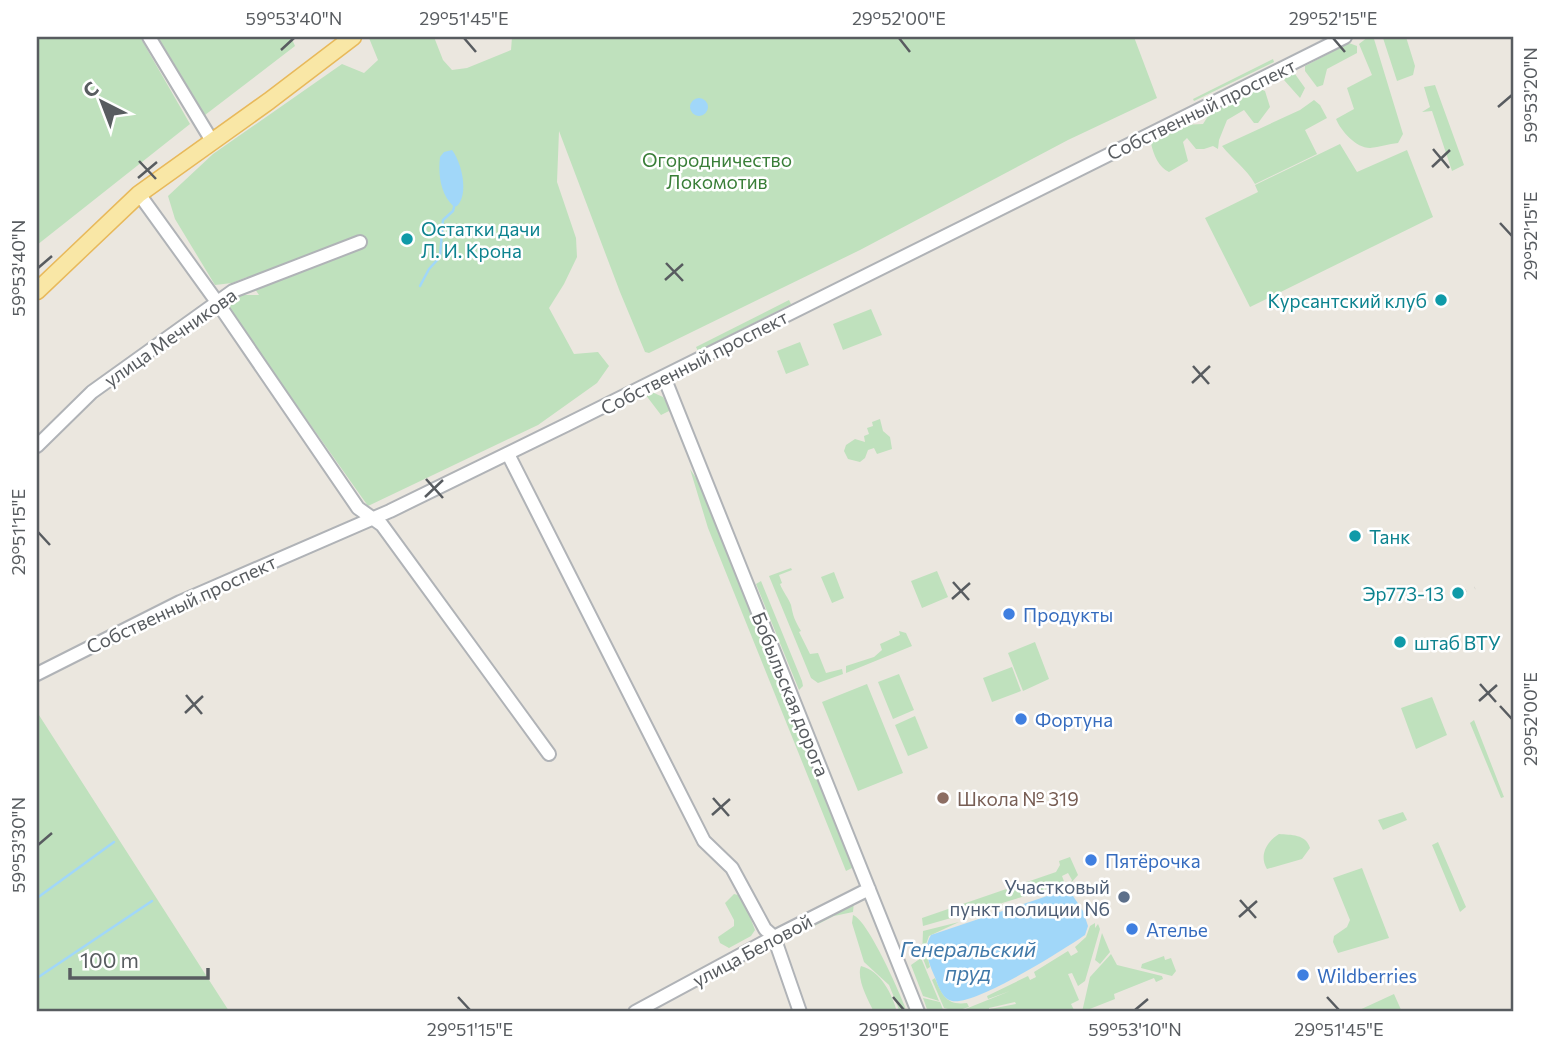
<svg xmlns="http://www.w3.org/2000/svg" width="1550" height="1049" font-family="Commissioner,sans-serif">
<style>
.green{fill:#bfe1bd}
.water{fill:#a1d7f9}
.lines{fill:none;stroke-linecap:round;stroke-linejoin:round}
.stream{stroke:#a1d7f9;stroke-width:2.5}
.minor-casing{stroke:#b0b3b7;stroke-width:16}
.major-casing{stroke:#e8b95b;stroke-width:19}
.minor{stroke:#fff;stroke-width:12}
.major{stroke:#f9e7a6;stroke-width:16}
.rail{stroke:#b0b1b1;stroke-width:2.5;stroke-dasharray:2 9;stroke-linecap:butt}
.ticks{fill:none;stroke:#585c60;stroke-width:2.5}
.culture-dot{fill:#0f9aa8;stroke:#fff;stroke-width:2.5}
.shop-dot{fill:#3f7fe0;stroke:#fff;stroke-width:2.5}
.education-dot{fill:#8d6e63;stroke:#fff;stroke-width:2.5}
.service-dot{fill:#5c6f8a;stroke:#fff;stroke-width:2.5}
.labels{text-anchor:middle;dominant-baseline:central;stroke-width:5;stroke-linejoin:round;paint-order:stroke}
.street-label{font-size:19px;fill:#585c60;stroke:#fff}
.park-label{font-size:19px;fill:#397e38;stroke:#fff}
.culture-label{font-size:19px;fill:#0d838f;stroke:#fff;text-anchor:start}
.shop-label{font-size:19px;fill:#366cbe;stroke:#fff;text-anchor:start}
.education-label{font-size:19px;fill:#785e54;stroke:#fff;text-anchor:start}
.service-label{font-size:19px;fill:#4e5e75;stroke:#fff;text-anchor:end}
.water-label{font-size:21px;font-style:italic;fill:#4179a9;stroke:#fff}
.neatline{fill:none;stroke:#585c60;stroke-width:2.5}
.ticks-label{font-size:18px;text-anchor:middle;fill:#585c60}
</style>
<rect width="100%" height="100%" fill="#ebe7df"/>
<path class="green" d="M37,37H140L190,124L37,245Z
M158,37H291L295,46L205,115Z
M371,37H434L443,60L452,70L467,68L511,50L512,37H1134L1157,98L1068,140L860,250L649,353L645,352L620,292L559,131L557,182L576,238L577,257L564,284L549,308L574,354L598,352L609,366L597,383L538,425L368,506L227,307L239,295H259L247,277L232,283L215,285L175,219L168,196L213,154L342,64L364,73L378,60L369,38Z
M1368,37L1374,39L1403,134L1398,143C1389,144 1379,147 1370,148C1356,148 1341,131 1336,119L1354,109L1347,88L1372,75L1359,44Z
M1386,37H1406L1415,66L1413,75L1397,81L1383,38Z
M1349,43L1357,46V53L1327,69L1323,85L1317,87L1305,71V66Z
M1273,59L1274,62L1194,101L1193,99Z
M1295,74L1305,88L1300,98L1284,80L1287,76Z
M1435,85L1464,165L1452,171L1432,111L1422,112L1430,107L1424,87Z
M1257,88L1265,91L1270,107L1258,123H1254L1244,110L1227,120L1219,140L1218,149L1213,146L1204,149H1196L1187,138L1183,142L1188,161L1169,172C1159,168 1153,154 1151,143L1154,139L1182,125L1203,124L1212,110Z
M1314,100L1320,105L1327,118L1305,130L1317,154L1255,184C1246,168 1233,160 1222,146L1300,110Z
M1340,144L1357,172L1407,150L1433,217L1250,307L1205,218L1258,192L1255,185Z
M789,300L791,304L698,351L696,347Z
M871,309L882,335L843,350L833,324Z
M800,342L809,365L786,374L777,351Z
M654,393L663,397L671,410L661,415L645,394Z
M880,419L883,431L890,437L892,449L877,454L874,448L868,450L865,458L860,462L848,459L844,451L846,445L855,439L865,442L864,436L869,434L867,428L873,426L872,422Z
M690,469L702,487L854,867L846,871L708,528Z
M791,568L792,570L779,575L782,583L780,584C783,592 789,599 791,605C793,616 795,621 801,631L799,632L810,654L818,653L826,673L842,669L843,674L818,683L811,678L769,576Z
M937,571L948,597L922,608L911,581Z
M834,572L844,598L832,603L821,577Z
M761,581L802,681L803,686L799,690L756,584Z
M899,631L906,633L912,646L846,673V666L874,657L882,650L880,644L900,635Z
M1035,642L1049,679L1023,691L1008,653Z
M1012,667L1021,691L992,702L983,678Z
M899,674L914,710L893,719L878,682Z
M867,684L903,773L858,791L822,702Z
M1432,697L1447,735L1416,749L1401,708Z
M37,712L227,1008L230,1012H37Z
M915,716L928,748L908,756L895,725Z
M1474,720L1504,797L1501,798L1470,723Z
M1403,812L1407,820L1383,830L1378,820Z
M1279,834C1291,835 1306,834 1310,848L1302,859L1267,869C1259,856 1266,842 1279,834Z
M1438,842L1466,907L1460,912L1432,845Z
M1070,857L1078,875L1070,884L1072,880L1068,873L1062,876L1065,884L959,916L957,911L950,913L951,918L923,926L922,918L1056,872L1060,865L1059,861Z
M1362,868L1389,938L1338,953L1333,942L1334,936L1347,927L1350,920L1333,878Z
M734,894L742,896L755,930L751,936L729,948L720,943L718,937L734,926V920L725,903Z
M854,902L853,912L834,916L781,943V939Z
M853,915C868,920 901,995 907,1012H900L889,985L864,962L852,923Z
M959,922L929,936L925,947L930,967L927,969L922,956L923,931Z
M1095,923V928L1098,924L1100,929L1085,981L1078,986L1072,973L1068,974L1079,1000L1071,1004L1075,1012H990V1009L1016,1004L1015,1002L989,1008V1012H958L1010,991L988,999L987,996L1028,976L1030,980L1036,977L1034,972L1068,951L1071,956L1078,952L1075,947L1086,937L1090,926Z
M1102,933L1110,952L1100,964L1095,960Z
M1111,954L1117,965L1162,976L1163,979L1156,982L1154,978L1114,994L1115,999L1082,1012L1090,977Z
M1164,956L1165,960L1171,958L1176,971L1172,976L1141,968L1142,964Z
M921,958L939,1001L923,996L911,965Z
M861,966C881,971 892,994 897,1012H874C868,1000 856,978 861,966Z
M935,978C942,995 947,1006 967,1003L969,1007L956,1011L944,1008L932,980Z
M1394,994L1402,1012H1355Z
M923,998L940,1002L944,1012H928Z"/>
<path class="water" d="M690 107a9 9 0 1 1 18 0a9 9 0 1 1-18 0Z
M452,150C462,163 469,194 457,206L454,207C440,194 438,174 440,157L444,152Z
M1062,891L1071,893L1083,911L1088,926L1085,935C1063,950 975,1006 952,1001C941,998 938,984 934,975C928,961 923,948 931,935Z"/>
<g class="lines">
<path class="stream" d="M420,286L429,269L440,257L443,220L453,211L454,207
M37,898L114,842
M37,978L152,901"/>
<defs>
<path id="minor" d="M149,37L212,141
M139,194L217,302L358,508L382,525L549,754
M664,377L918,1012
M37,446L92,392L233,291L360,242
M508,454L704,841L732,868L765,929L774,937L800,1012
M37,674L180,602L390,511L566,425L1345,37
M635,1012L774,937L869,889"/>
<path id="major" d="M37,291L139,194L269,101L353,37"/>
</defs>
<use href="#minor" class="minor-casing"/>
<use href="#major" class="major-casing"/>
<use href="#minor" class="minor"/>
<use href="#major" class="major"/>
<path class="rail" d="M1443,597L1475,588"/>
</g>
<path class="ticks" d="M464,38L476,52M899,38L910,52M1333,38L1345,52M281,50L294,38M1498,107L1512,95M1433,149L1449,168M139,161L156,179M1432,167L1450,150M138,178L157,162M1500,223L1512,236M666,263L683,281M38,268L52,256M665,280L683,264M1193,366L1209,384M1192,383L1210,366M426,479L443,498M425,497L443,480M38,532L50,545M953,582L969,600M952,599L970,583M1480,684L1496,702M186,695L202,714M1479,701L1497,685M1500,706L1512,719M185,713L203,696M713,798L729,816M712,815L730,799M38,845L52,833M1240,900L1256,918M1239,917L1257,901M458,997L470,1010M893,997L904,1010M1327,997L1339,1010M1135,1010L1148,999"/>
<g class="culture-dot">
<circle cx="407" cy="239" r="7"/>
<circle cx="1441" cy="300" r="7"/>
<circle cx="1355" cy="536" r="7"/>
<circle cx="1458" cy="593" r="7"/>
<circle cx="1400" cy="642" r="7"/>
</g>
<g class="shop-dot">
<circle cx="1009" cy="614" r="7"/>
<circle cx="1021" cy="719" r="7"/>
<circle cx="1091" cy="860" r="7"/>
<circle cx="1132" cy="929" r="7"/>
<circle cx="1303" cy="975" r="7"/>
</g>
<circle class="education-dot" cx="943" cy="798" r="7"/>
<circle class="service-dot" cx="1124" cy="897" r="7"/>
<g class="labels">
<g class="street-label">
<text transform="translate(1201 109) rotate(-26)">Собственный проспект</text>
<text transform="translate(170 337) rotate(-35)">улица Мечникова</text>
<text transform="translate(694 362) rotate(-27)">Собственный проспект</text>
<text transform="translate(181 604) rotate(-25)">Собственный проспект</text>
<text transform="translate(791 694) rotate(68)">Бобыльская дорога</text>
<text transform="translate(752 950) rotate(-28)">улица Беловой</text>
</g>
<g class="park-label">
<text x="717" y="159">Огородничество<tspan x="717" dy="22">Локомотив</tspan></text>
</g>
<g class="culture-label">
<text x="421" y="228">Остатки дачи<tspan x="421" dy="22">Л. И. Крона</tspan></text>
<text x="1427" y="300" text-anchor="end">Курсантский клуб</text>
<text x="1369" y="536">Танк</text>
<text x="1444" y="593" text-anchor="end">Эр773-13</text>
<text x="1414" y="642">штаб ВТУ</text>
</g>
<g class="shop-label">
<text x="1023" y="614">Продукты</text>
<text x="1035" y="719">Фортуна</text>
<text x="1105" y="860">Пятёрочка</text>
<text x="1146" y="929">Ателье</text>
<text x="1317" y="975">Wildberries</text>
</g>
<g class="education-label">
<text x="957" y="798">Школа № 319</text>
</g>
<g class="service-label">
<text x="1110" y="886">Участковый<tspan x="1110" dy="22">пункт полиции N6</tspan></text>
</g>
<g class="water-label">
<text x="968" y="948">Генеральский<tspan x="968" dy="24">пруд</tspan></text>
</g>
</g>
<rect width="1550" height="1049" fill="none" stroke="#ffffff" stroke-width="77"/>
<g transform="translate(102 102) rotate(318)" stroke="#ffffff" stroke-width="5" paint-order="stroke">
<path d="M0-5L12 26L0 18L-12 26Z" fill="#585c60"/>
<text y="-10" font-size="19" font-weight="bold" text-anchor="middle" fill="#585c60">С</text>
</g>
<path d="M70 968v10h138v-10" fill="none" stroke="#585c60" stroke-width="3.5"/>
<text x="80" y="968" font-size="21" fill="#585c60" stroke="#ffffff" stroke-width="5" paint-order="stroke">100 m</text>
<rect x="38" y="38" width="1474" height="972" class="neatline"/>
<g class="ticks-label">
<text x="294" y="25">59°53'40"N</text>
<text x="464" y="25">29°51'45"E</text>
<text x="899" y="25">29°52'00"E</text>
<text x="1333" y="25">29°52'15"E</text>
<text transform="translate(1531 95) rotate(-90)" y="6">59°53'20"N</text>
<text transform="translate(1531 236) rotate(-90)" y="6">29°52'15"E</text>
<text transform="translate(19 268) rotate(-90)" y="6">59°53'40"N</text>
<text transform="translate(19 532) rotate(-90)" y="6">29°51'15"E</text>
<text transform="translate(1531 719) rotate(-90)" y="6">29°52'00"E</text>
<text transform="translate(19 845) rotate(-90)" y="6">59°53'30"N</text>
<text x="470" y="1036">29°51'15"E</text>
<text x="904" y="1036">29°51'30"E</text>
<text x="1135" y="1036">59°53'10"N</text>
<text x="1339" y="1036">29°51'45"E</text>
</g>
</svg>
